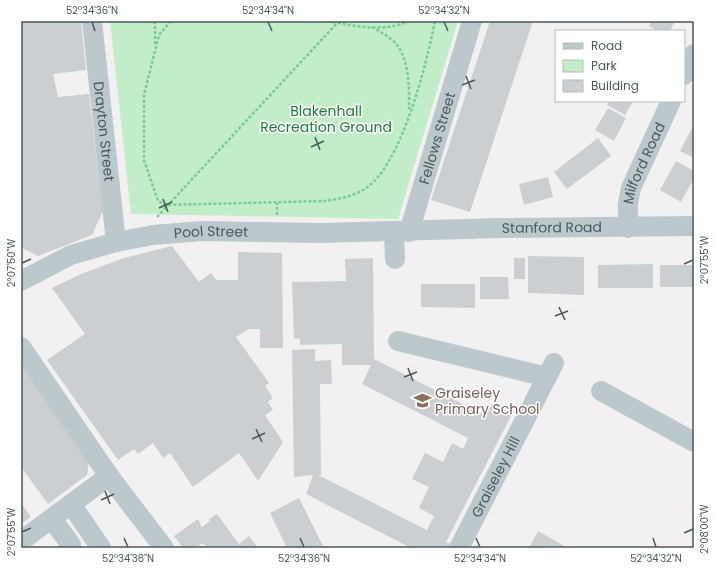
<svg xmlns="http://www.w3.org/2000/svg" width="715" height="569" font-family="Poppins,sans-serif">
<style>
.green{fill:#c1eec8}
.building{fill:#cbcfd2}
.lines{fill:none;stroke-linecap:round;stroke-linejoin:round}
.path{stroke:#7acb91;stroke-width:2.5;stroke-dasharray:3 2;stroke-linecap:butt}
.minor{stroke:#bdc8cc;stroke-width:20}
.ticks{fill:none;stroke:#49585d;stroke-width:1.5}
.labels{text-anchor:middle;dominant-baseline:central;stroke-width:3;stroke-linejoin:round;paint-order:stroke}
.park-label{font-size:14px;fill:#1b7d35;stroke:#fff}
.street-label{font-size:14px;fill:#49585d;stroke:#fff}
.education-label{font-size:14px;fill:#785e54;stroke:#fff;text-anchor:start}
.neatline{fill:none;stroke:#49585d;stroke-width:1.5}
.ticks-label{font-size:10px;text-anchor:middle;fill:#49585d}
</style>
<rect width="100%" height="100%" fill="#f3f0f1"/>
<path class="green" d="M110,21H458L398,219L131,214Z"/>
<path class="building" d="M21,21H81L86,70L53,74L58,97L89,94L103,211L92,235L38,256L22,248L21,241Z
M490,21H533L470,212L431,200Z
M652,21H675L670,31H658L649,26Z
M609,101H633L625,115L607,105Z
M608,108L626,118L614,141L595,130Z
M693,126H694V158L680,151Z
M598,138L611,156L567,189L554,172Z
M676,161L694,171V178L681,202L660,190Z
M548,177L553,197L524,205L519,184Z
M172,246L199,282L211,273L216,280H238V252L282,253L283,348H260V329H249L236,337L269,383L265,386L273,398L268,402L273,410L265,415L283,442L258,481L239,453L193,487L170,453L163,458L153,443L138,454L134,449L118,460L47,360L85,334L52,288L81,274L124,258Z
M528,256L584,257V295L528,293Z
M373,258L374,359L486,416L492,404L512,414L446,542L451,544L449,548H411L306,494L313,475L294,477L292,350L315,349V361L331,360L332,384H320L321,475H318L427,530L434,516L419,508L429,487L412,479L425,453L443,462L452,443L463,449L468,438L362,384L371,365H342V344L300,345V338L294,339L292,282L346,281L345,259Z
M514,258H525V279H514Z
M653,264V288H598V265Z
M660,265H694V287H660Z
M480,277H508L509,299H480Z
M421,284H475V308L421,307Z
M21,365L89,461L87,475L48,504L21,467Z
M299,498L324,548H287L270,513Z
M21,503L31,517L21,524Z
M217,514L239,544L249,536L258,548H207L203,543L195,548H183L174,536L198,519L202,527L210,521L209,519Z
M538,531L568,548H529Z"/>
<g class="lines">
<path class="path" d="M171,21L159,35L144,95V160L158,201L166,205L325,201C338,199 351,197 363,190C401,169 427,62 435,21
M328,21C355,26 383,33 409,21
M372,27C380,32 392,38 397,45C410,63 409,88 409,109
M155,44V21
M277,215V203
M157,217L339,21"/>
<g class="minor">
<path id="s1" d="M92,21L116,242"/>
<path d="M684,75L694,54"/>
<path id="s2" d="M628,228V203L631,188L671,101"/>
<path d="M394,232L395,259"/>
<path id="s3" d="M409,232L472,21"/>
<path id="s4" d="M21,281L71,255L116,242L153,235L202,231L321,233L501,228L694,226"/>
<path d="M398,341L547,377"/>
<path d="M21,347L109,476L164,548"/>
<path d="M601,391L694,442"/>
<path d="M71,504L101,548"/>
<path d="M52,519L71,545"/>
<path d="M21,541L109,476"/>
<path id="s5" d="M459,548L554,363"/>
</g>
</g>
<path class="ticks" d="M92,22L95,31M268,22L272,31M444,22L448,31M466,76L471,89M462,85L475,80M315,137L320,150M311,147L324,141M163,199L168,212M159,208L172,202M22,263L31,259M684,264L693,260M559,307L565,320M555,316L568,311M408,368L413,381M404,377L417,372M256,429L262,442M252,439L265,433M105,491L110,504M101,500L114,494M22,532L31,528M684,533L693,529M124,538L128,547M300,538L304,547M476,538L480,547M653,538L656,547"/>
<defs>
<symbol id="school-bare" viewBox="-9 -9 18 18"><path d="M0-5L7-2L0 1L-7-2ZM-4 1L0 2.5L4 1V4Q0 6-4 4Z" fill="#8d6e63" stroke="#fff" stroke-width="2.5" paint-order="stroke"/></symbol>
</defs>
<g fill-rule="evenodd">
<use href="#school-bare" x="410" y="388" width="25" height="25"/>
</g>
<g class="labels">
<g class="park-label">
<text x="326" y="111">Blakenhall<tspan x="326" dy="16">Recreation Ground</tspan></text>
</g>
<g class="street-label">
<text stroke="none"><textPath href="#s1" startOffset="111">Drayton Street</textPath></text>
<text stroke="none"><textPath href="#s3" startOffset="98">Fellows Street</textPath></text>
<text stroke="none"><textPath href="#s2" startOffset="68">Milford Road</textPath></text>
<text stroke="none"><textPath href="#s4" startOffset="540">Stanford Road</textPath></text>
<text stroke="none"><textPath href="#s4" startOffset="199">Pool Street</textPath></text>
<text stroke="none"><textPath href="#s5" startOffset="80">Graiseley Hill</textPath></text>
</g>
<g class="education-label">
<text x="435" y="393">Graiseley<tspan x="435" dy="16">Primary School</tspan></text>
</g>
</g>
<rect width="715" height="569" fill="none" stroke="#ffffff" stroke-width="44"/>
<rect x="555" y="30" width="130" height="72" fill="#ffffff" stroke="#b6bcbe"/>
<rect x="563" y="43" width="20" height="6" fill="#bdc8cc" stroke="#b6bcbe"/>
<text x="591" y="50" font-size="12" fill="#49585d">Road</text>
<rect x="563" y="60" width="20" height="12" fill="#c1eec8" stroke="#b6bcbe"/>
<text x="591" y="70" font-size="12" fill="#49585d">Park</text>
<rect x="563" y="80" width="20" height="12" fill="#cbcfd2" stroke="#b6bcbe"/>
<text x="591" y="90" font-size="12" fill="#49585d">Building</text>
<rect x="22" y="22" width="671" height="525" class="neatline"/>
<g class="ticks-label">
<text x="92" y="14">52°34'36"N</text>
<text x="268" y="14">52°34'34"N</text>
<text x="444" y="14">52°34'32"N</text>
<text transform="translate(704 260) rotate(-90)" y="4">2°07'55"W</text>
<text transform="translate(11 263) rotate(-90)" y="4">2°07'50"W</text>
<text transform="translate(704 529) rotate(-90)" y="4">2°08'00"W</text>
<text transform="translate(11 532) rotate(-90)" y="4">2°07'55"W</text>
<text x="128" y="562">52°34'38"N</text>
<text x="304" y="562">52°34'36"N</text>
<text x="480" y="562">52°34'34"N</text>
<text x="656" y="562">52°34'32"N</text>
</g>
</svg>
